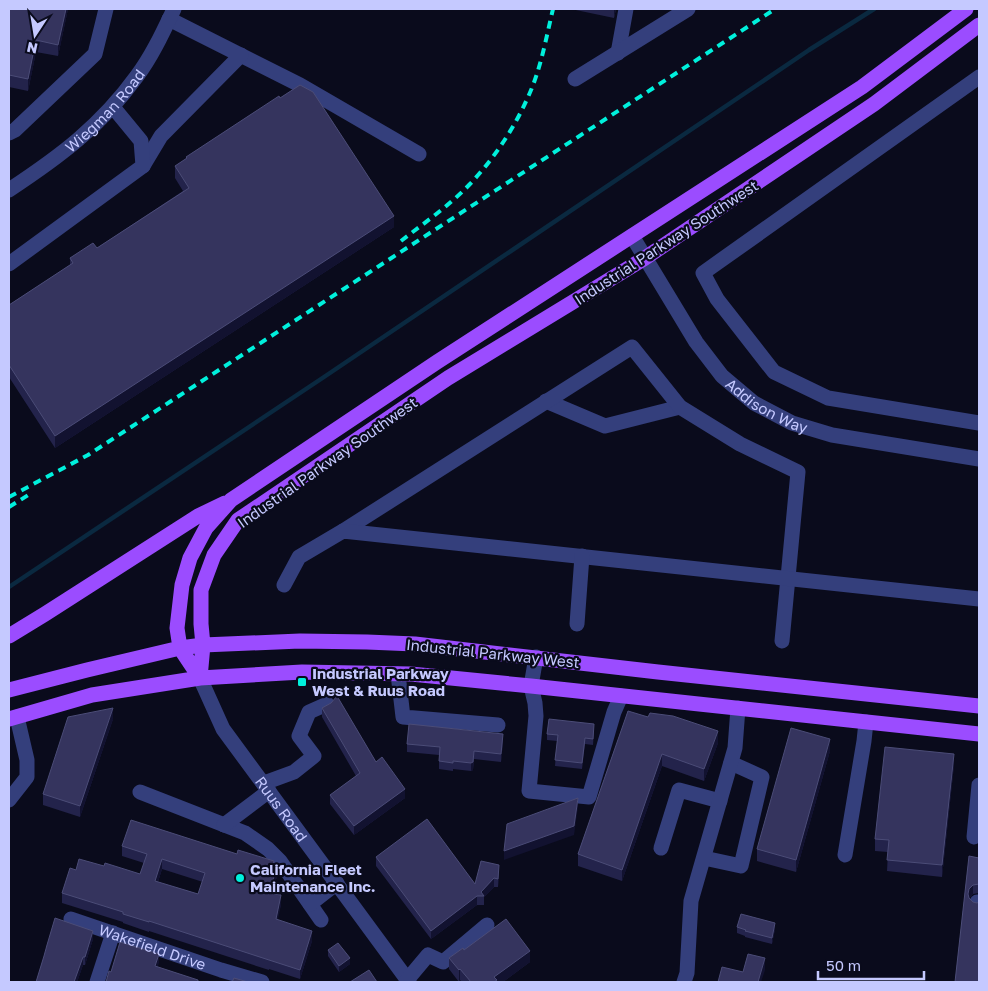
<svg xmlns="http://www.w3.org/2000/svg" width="988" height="991" font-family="'Golos Text',sans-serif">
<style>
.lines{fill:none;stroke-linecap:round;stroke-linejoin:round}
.stream{stroke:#0a2940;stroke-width:4.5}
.minor{stroke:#343f7c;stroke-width:15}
.major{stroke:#9b4cff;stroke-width:15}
.rail{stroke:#00f0dc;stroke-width:4;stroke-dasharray:8 6;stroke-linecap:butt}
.wall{fill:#23234b;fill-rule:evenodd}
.shaded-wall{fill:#121230}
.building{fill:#35345e;stroke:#4b4c77;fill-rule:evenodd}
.poi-dot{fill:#00f0dc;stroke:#0a0b1c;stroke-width:2}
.labels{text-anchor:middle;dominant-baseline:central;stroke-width:4.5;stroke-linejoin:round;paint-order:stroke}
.street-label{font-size:15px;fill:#c5c9ff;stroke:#0a0b1c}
.poi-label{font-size:15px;font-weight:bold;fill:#c5c9ff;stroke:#0a0b1c;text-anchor:start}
</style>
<rect width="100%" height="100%" fill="#0a0b1c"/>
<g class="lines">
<path class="stream" d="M9,587L324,377L809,50L874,9"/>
<g class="minor">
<path d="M169,19L300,85L419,154"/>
<path d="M618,53L626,9"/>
<path d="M979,77L703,273L717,299L774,372L828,398L979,423"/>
<path d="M575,79L688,9"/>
<path d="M9,133L15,130L95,54L106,9"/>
<path d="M143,166L161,136L241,55"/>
<path id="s1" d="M9,190C59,157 101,126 137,76C152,56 163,32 174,9"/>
<path id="s2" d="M632,236L696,342L722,376L754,403L792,423L832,435L979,459"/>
<path d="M9,264L143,166L141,141L113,107"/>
<path d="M546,401L605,426L680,407"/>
<path d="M343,531L632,347L680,407L740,444L798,472L782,641"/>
<path d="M284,585L299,557L343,531L979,599"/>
<path d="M577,624L582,556"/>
<path d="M536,657L531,686L535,703L536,716L529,791L589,797L614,712L621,696"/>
<path d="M398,674L403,717L498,725"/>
<path id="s3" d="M200,678L223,729L409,982"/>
<path d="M264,783L294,772L314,756L299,736L309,712L327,704"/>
<path d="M140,792L245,833L268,849L280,861L321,920"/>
<path d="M9,800L27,777V760L17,717"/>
<path d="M224,825L269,791"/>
<path d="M974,837L979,785"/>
<path d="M661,848L679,790L720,801"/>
<path d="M845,855L864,741L866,722"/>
<path d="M704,858L741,866L762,777L731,763"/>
<path d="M977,902H979"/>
<path d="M310,904L337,883"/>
<path id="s4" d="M71,919L221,970L262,982"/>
<path d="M407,980L428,955L443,962L487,925"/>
<path d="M97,982L113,933"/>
<path d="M684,982L687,973L691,901L735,748L738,708"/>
</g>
<path class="major" d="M9,636L45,614L198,516L225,503
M200,678L180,648L177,628L182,585L190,558L206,528L231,500L437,362L862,87L966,9
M200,678L203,645L201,624V590L214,555L238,520L448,378L645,258L874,104L979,25
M9,690L87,670L180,648L203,645L300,641L367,642L415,644L658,672L979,706
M9,719L92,695L200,678L302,672L411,674L531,686L979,734"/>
<path class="rail" d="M401,241C424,223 449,206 469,185C493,160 514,129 528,97C541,69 546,38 553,9
M9,497L88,455L775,9
M9,507L30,494"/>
</g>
<path class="wall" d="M9,9H68L58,56L36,52L28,91L9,87Z
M571,9H616L614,18Z
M186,157L394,227L55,448L9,377V305L70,265V258L97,248L183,191L175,178V166L186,159Z
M322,708L376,762L405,798L354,835L330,804V795L356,776L322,717Z
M628,711L718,743L704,781L662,766L622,881L578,866V854Z
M113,719L80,817L43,805V794Z
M594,730L593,745L585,744L582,769L555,766L557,741L547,740V734Z
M503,742L501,762L474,759L473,770L471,771L453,769V771L439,769V755L407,752V744Z
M830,751L796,872L757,861V849Z
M954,765L942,877L887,871L888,852L875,851V839Z
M122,846L237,854L274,866L277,876L274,887L281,905L277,919L312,941L300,979L269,969V970L149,931V932L123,923V922L62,903V893L76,870L104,866L140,874L144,863L122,856ZM162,869L203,882L198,894L158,882Z
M969,856L979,858V893L973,894L969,898L955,982Z
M376,857L475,884L499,874L498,887H494L484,897V905H477L431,939L376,866Z
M737,927L775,929L772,944L745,937V936L737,933Z
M93,939L85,965H83L77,982H36L47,948V945Z
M328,950L350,964L339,972L328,956Z
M464,950L530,962L503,982H462L460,980L459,982L449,969V958Z"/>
<path class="shaded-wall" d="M66,9H68L58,56V45Z
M614,9H616L614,18Z
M36,40V52L28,91V79Z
M394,216V227L55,448V436Z
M113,708V719L80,817V806Z
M718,731V743L704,781V769Z
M503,734V742L501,762V754Z
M830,739V751L796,872V860Z
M474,751L473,770L471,771V763Z
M662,754V766L622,881V870Z
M954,754V765L942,877V865Z
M405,789V798L354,835V826Z
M578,798V807L574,835L504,860V851Z
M162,859V869L155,891V881Z
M499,865V874L498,887V879Z
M277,867V876L271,896V886Z
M494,878V887L484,897L481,892Z
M973,885V894L969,898L968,894L969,889Z
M281,895V905L276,929V919Z
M477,896V905L431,939V931Z
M775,923V929L772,944V938Z
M93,931V939L85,965V957Z
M312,931V941L300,979V970Z
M530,951V962L503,982H494V977Z
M159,954V963L155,975V966Z
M83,957V965L77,982H74Z
M350,958V964L339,972V966Z
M765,958V970L761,982H758Z
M460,969V980L459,982V970Z"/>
<path class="building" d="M9,9H66L58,45L36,40L28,79L9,75Z
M300,85L313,92L394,216L55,436L9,365V305L73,263L70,258L93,243L97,248L189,188L175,166L187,158L186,157L279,96L280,98Z
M337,696L376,762L382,757L405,789L354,826L330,795L360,773L322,708L331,703Z
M113,708L80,806L43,794L68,717Z
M628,711L648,717L650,713L673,716L718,731L704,769L662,754L622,870L578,854Z
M549,719L594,724L593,739L585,738L582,763L555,760L558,735L547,734Z
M409,724L503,734L501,754L474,751L473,762L471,763L453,761V763L439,761L440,747L407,744Z
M791,728L830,739L796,860L757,849Z
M885,747L954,754L942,865L887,860L889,840L875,839Z
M578,798L574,826L504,851L507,824Z
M427,819L475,884L481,861L499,865L498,879L494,878L481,892L484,896H477L431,931L376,857Z
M131,820L237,854L238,850L274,861L273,866L277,867L271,886L276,887L274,894L281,895L276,919L312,931L300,970L269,960L149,921V922L123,914V912L62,893L70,868L76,870L79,859L104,866L105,863L140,874L147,854L122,846ZM162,859L205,873L198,894L155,881Z
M969,856L979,858V884L973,885L969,889L968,894L969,898L973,902L977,903L979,902V982H955Z
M741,914L775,923L772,938L745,931L746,930L737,927Z
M55,918L93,931L85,957H83L74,982H36L44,956L47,945Z
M506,919L530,951L494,977L497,980L494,982H471L460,969L459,970L449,958L463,948L464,950Z
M120,942L159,954L155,966L198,980V982H106L109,971L111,972Z
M338,943L350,958L339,966L328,950Z
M748,954L765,958L758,982H718L722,967L743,972Z
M369,970L377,982H350Z
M234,978L248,982H232Z"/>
<g class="poi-dot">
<rect x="297" y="677" width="10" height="10" rx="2.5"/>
<circle cx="240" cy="878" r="5"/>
</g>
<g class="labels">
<g class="street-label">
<text stroke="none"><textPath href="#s1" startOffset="125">Wiegman Road</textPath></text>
<text transform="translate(666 242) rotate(-33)">Industrial Parkway Southwest</text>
<text stroke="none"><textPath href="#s2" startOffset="221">Addison Way</textPath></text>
<text transform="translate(327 462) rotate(-35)">Industrial Parkway Southwest</text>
<text transform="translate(493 653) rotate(6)">Industrial Parkway West</text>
<text stroke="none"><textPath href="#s3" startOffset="155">Ruus Road</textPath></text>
<text stroke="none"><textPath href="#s4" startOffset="86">Wakefield Drive</textPath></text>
</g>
<g class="poi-label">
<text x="312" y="673">Industrial Parkway<tspan x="312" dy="17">West &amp; Ruus Road</tspan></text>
<text x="250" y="869">California Fleet<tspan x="250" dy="17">Maintenance Inc.</tspan></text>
</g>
</g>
<rect width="988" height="991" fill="none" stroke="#c5c9ff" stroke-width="20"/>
<g transform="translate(35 35) rotate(192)" stroke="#0a0b1c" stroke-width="4" paint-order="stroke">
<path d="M0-4L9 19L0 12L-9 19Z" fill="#c5c9ff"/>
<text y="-8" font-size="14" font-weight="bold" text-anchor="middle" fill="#c5c9ff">N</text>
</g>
<path d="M818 971v8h106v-8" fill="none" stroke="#c5c9ff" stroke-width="2.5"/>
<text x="826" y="971" font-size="15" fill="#c5c9ff" stroke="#0a0b1c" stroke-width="4" paint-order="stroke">50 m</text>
</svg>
